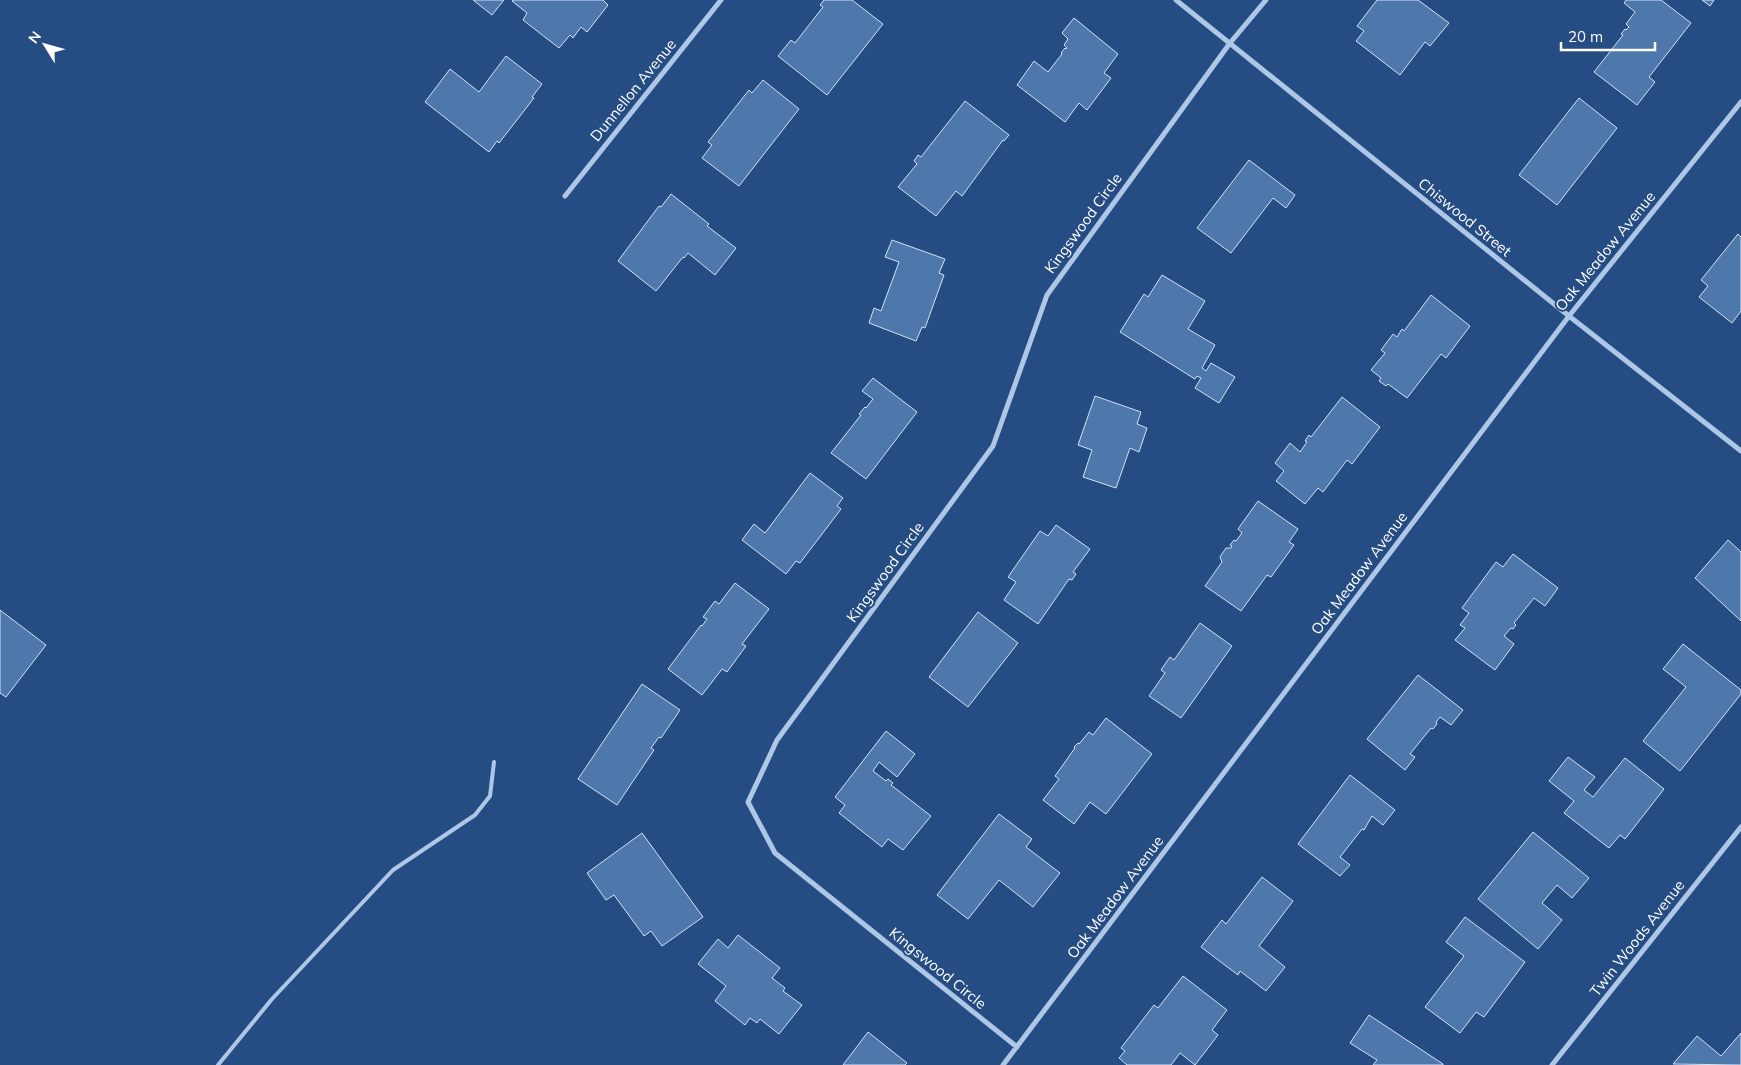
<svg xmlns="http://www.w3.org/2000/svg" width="1741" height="1065" font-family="Mulish,sans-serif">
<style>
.building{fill:#4e77ab;stroke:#d2e2f6}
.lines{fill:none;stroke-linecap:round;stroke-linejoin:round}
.lane{stroke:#aec7e7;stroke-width:4}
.street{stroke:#aec7e7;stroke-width:5}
.labels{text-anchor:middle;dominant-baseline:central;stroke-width:4;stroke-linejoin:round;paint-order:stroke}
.street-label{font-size:15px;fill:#fff;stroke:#264d83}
</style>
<rect width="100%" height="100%" fill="#264d83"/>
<path class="building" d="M473,0H504L492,15Z
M514,0H603L608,5L587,32L581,27L573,38L570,35L559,48L523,20L527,13L512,1Z
M824,0H852L883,24L827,95L778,56L791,40L795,43L823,7L820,5Z
M1377,0H1418L1449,23L1430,46L1425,42L1400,75L1356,41L1364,31L1357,26Z
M1626,0H1661L1691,23L1649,77L1655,82L1637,105L1594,72L1623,35L1621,34L1625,29L1626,30L1629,27L1626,24L1635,12L1624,3Z
M1702,0H1714L1710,6Z
M1074,18L1118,54L1104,73L1111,78L1087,110L1079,103L1065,122L1017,85L1034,61L1048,72L1062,54L1061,53L1065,48L1066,49L1067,48L1064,45L1068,39L1062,33Z
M506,56L542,84L532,97L534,98L499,143L497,141L489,152L425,102L450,69L479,92Z
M763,80L799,109L739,186L702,158L712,145L708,142L749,90L752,93Z
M1579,98L1617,128L1557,205L1519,175Z
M965,101L1009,135L1004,141L1003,140L962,196L956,191L936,216L898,187L917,164L914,161L918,155L921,157Z
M1249,160L1295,195L1286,208L1273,198L1231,253L1197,228Z
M671,194L709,224L707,226L736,248L715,275L688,253L684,258L683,257L656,291L618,261L659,206L661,207Z
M1738,234L1741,237V311L1732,323L1699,297L1708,286L1701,280Z
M892,240L945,259L939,273L944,275L925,328L922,327L916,341L869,323L874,308L881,311L899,262L885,257Z
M1162,275L1205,301L1188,329L1215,345L1202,368L1206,371L1211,363L1235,377L1219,403L1195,388L1201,378L1197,376L1195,379L1120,332L1144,294L1148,297Z
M1431,295L1470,326L1446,358L1441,354L1407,398L1388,384L1386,386L1379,381L1381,378L1371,370L1385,353L1381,350L1393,334L1397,337L1402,329L1404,331Z
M873,378L917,412L866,479L831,453L861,415L859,414L865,407L866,408L873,399L862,391Z
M1095,396L1141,412L1137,424L1147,428L1139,452L1130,448L1116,488L1083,477L1092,450L1078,445Z
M1342,397L1380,427L1352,464L1347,460L1323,492L1318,488L1305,504L1276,481L1284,471L1275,463L1290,443L1300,452L1307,442L1305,441L1309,435L1311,437Z
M810,473L843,498L837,506L841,509L800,563L796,561L786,574L742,540L754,524L765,533Z
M1258,501L1298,529L1289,542L1294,545L1271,577L1267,575L1241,611L1205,586L1222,562L1220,557L1226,548H1231L1232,546L1230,545L1234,540L1236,541L1242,533L1238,529Z
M1056,525L1090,549L1073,572L1076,574L1072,580L1069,579L1038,624L1004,600L1016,582L1008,577L1040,531L1048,536Z
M1728,540L1741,552V621L1695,578Z
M1513,554L1558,588L1545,606L1534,598L1514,623L1516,625L1513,629L1511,628L1504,636L1514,644L1495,670L1455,640L1465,628L1460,625L1469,613L1462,608L1496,562L1503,567Z
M735,583L769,609L742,644L746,646L727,672L722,669L702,695L668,669L701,625L702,626L707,619L703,617L715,601L719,604Z
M0,610L46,645L6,697L0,693Z
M978,612L1018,643L968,707L929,677Z
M1200,623L1232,646L1181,718L1149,696L1165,673L1161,670L1170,657L1174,660Z
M1683,644L1741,690V694L1680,771L1643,741L1686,687L1663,669Z
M1418,675L1463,710L1451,725L1440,717L1436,722L1437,724L1433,729L1431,728L1410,754L1415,757L1405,770L1367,739Z
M642,684L680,710L661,738L659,737L651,748L654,750L617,805L578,779Z
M1106,718L1152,754L1106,814L1090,802L1074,824L1043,800L1059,779L1055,776L1075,748L1074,747L1078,743L1079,744L1089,732L1093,735Z
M886,731L915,754L897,777L879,762L873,771L886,781L888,779L893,783L891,785L931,816L903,850L888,839L882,847L839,813L845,805L835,797Z
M1568,757L1595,777L1584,790L1593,797L1625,758L1664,789L1625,839L1620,835L1609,848L1564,813L1574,801L1549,781Z
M1350,775L1395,810L1383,825L1372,816L1364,830L1362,829L1340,857L1350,865L1340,876L1298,844Z
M999,814L1032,839L1026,847L1060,873L1033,907L999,880L968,919L937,895Z
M1533,832L1589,878L1572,898L1557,885L1542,903L1562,920L1538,949L1478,899Z
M642,833L703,917L662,946L651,931L644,936L614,895L606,900L587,873Z
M1262,877L1293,901L1259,946L1285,967L1266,991L1240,971L1238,975L1201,947L1222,920L1226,924Z
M1465,917L1525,962L1484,1017L1476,1012L1460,1033L1425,1007L1464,956L1446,942Z
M738,935L780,968L772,978L785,988L783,991L802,1005L779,1034L760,1019L757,1023L750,1018L745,1025L715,1001L726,986L698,964L718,939L728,948Z
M1183,976L1227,1010L1212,1030L1218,1035L1195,1065L1180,1053L1171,1065H1127L1119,1058L1125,1051L1121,1048L1154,1005L1158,1008Z
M1369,1015L1443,1064V1065H1373L1377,1060L1350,1043Z
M868,1032L907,1063L905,1065H843Z
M1741,1033V1065L1673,1064L1697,1036L1721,1056Z"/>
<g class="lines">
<path class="lane" d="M218,1065L272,999L393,870L475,815L490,796L494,762"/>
<path class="street" d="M1176,0L1569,316L1741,451
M565,196L721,0
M1017,1047L775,853L748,802L777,740L993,446L1047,295L1230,43L1266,0
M1003,1065L1569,316L1741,102
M1552,1065L1741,827"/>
</g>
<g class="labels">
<g class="street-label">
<text transform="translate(633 90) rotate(-51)">Dunnellon Avenue</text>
<text transform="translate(1465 217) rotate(39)">Chiswood Street</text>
<text transform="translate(1083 223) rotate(-54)">Kingswood Circle</text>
<text transform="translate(1605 251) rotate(-51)">Oak Meadow Avenue</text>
<text transform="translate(885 572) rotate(-54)">Kingswood Circle</text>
<text transform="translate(1359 573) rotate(-53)">Oak Meadow Avenue</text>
<text transform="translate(1115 897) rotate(-53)">Oak Meadow Avenue</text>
<text transform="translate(1637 938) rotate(-52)">Twin Woods Avenue</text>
<text transform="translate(938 968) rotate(39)">Kingswood Circle</text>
</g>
</g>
<g transform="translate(45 45) rotate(307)" stroke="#264d83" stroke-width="4" paint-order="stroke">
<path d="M0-4L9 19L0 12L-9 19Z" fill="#ffffff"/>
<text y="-8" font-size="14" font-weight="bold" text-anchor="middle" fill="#ffffff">N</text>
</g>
<path d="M1561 42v8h94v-8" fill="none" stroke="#ffffff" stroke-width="2.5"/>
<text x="1568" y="42" font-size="15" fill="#ffffff" stroke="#264d83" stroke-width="4" paint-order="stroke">20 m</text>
</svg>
